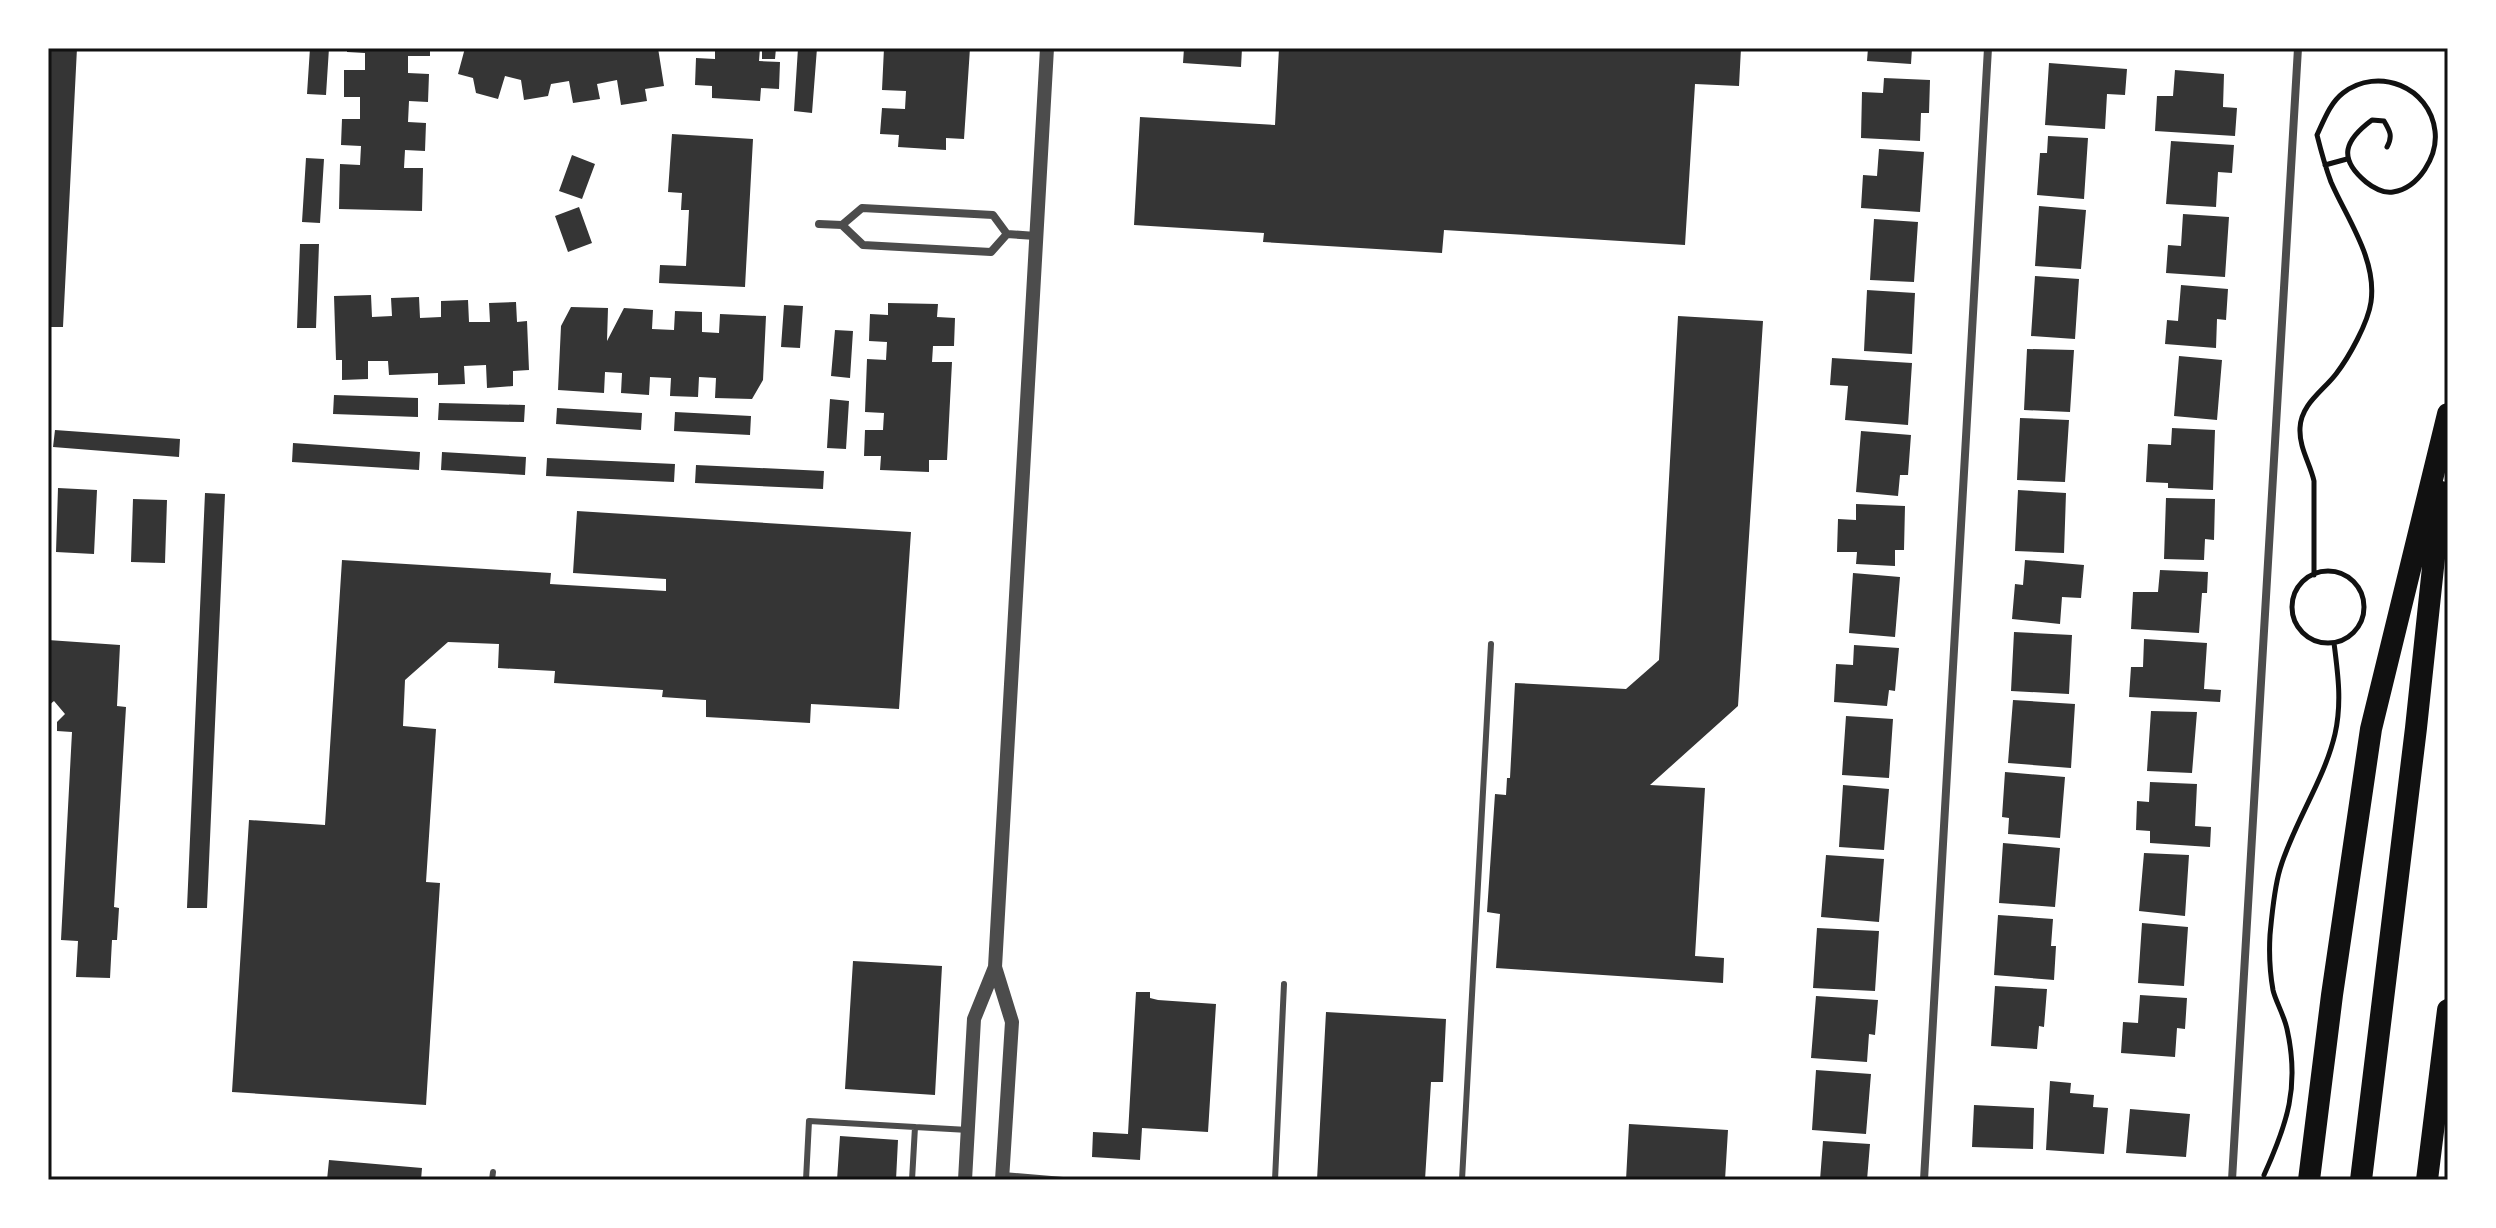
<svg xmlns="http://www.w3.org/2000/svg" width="2496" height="1228" font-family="'Exo 2',sans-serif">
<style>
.building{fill:#353535}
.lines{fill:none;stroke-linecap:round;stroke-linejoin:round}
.path{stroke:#111;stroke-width:5}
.service{stroke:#4c4c4c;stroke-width:6}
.minor{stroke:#4c4c4c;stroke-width:8}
.tertiary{stroke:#4c4c4c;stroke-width:14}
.motorway{stroke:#111;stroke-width:22}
.neatline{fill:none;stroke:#111;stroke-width:3}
</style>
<rect width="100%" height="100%" fill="#fff"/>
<path class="building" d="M48,48H77L63,327H48Z
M310,48H329L326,95L307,94Z
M347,48H430V56H408V73L429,74L428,102L409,101L408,122L426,123L425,151L405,150L404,168H423L422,211L339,209L340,164L360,165L361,146L341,145L342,119H360V97H344V70H365V53L347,52Z
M465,48H658L664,86L645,89L647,101L621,105L617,80L597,84L600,99L573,103L569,81L551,84L548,96L524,100L521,80L505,76L498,99L476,93L473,78L458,74Z
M715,48H760L759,61L780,62L779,89L761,88L760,101L712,98V86L695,85L696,58L715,59Z
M762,48H776L775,59H762Z
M798,48H817L812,113L794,111Z
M884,48H970L964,139L946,138V150L898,147L899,135L880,134L882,108L905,109L906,91L882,90Z
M1184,48H1242L1241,67L1183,63Z
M1279,48H1741L1739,86L1695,84L1685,245L1444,230L1442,253L1263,242L1264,233L1134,225L1140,117L1275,125Z
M1868,48H1912L1911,64L1867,61Z
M2049,63L2127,69L2125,95L2107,94L2105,129L2045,125Z
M2175,70L2224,74L2223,107L2237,108L2235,136L2155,131L2157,96H2173Z
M1884,78L1930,80L1929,113H1921L1920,141L1861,138L1862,92L1883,93Z
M672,134L753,139L745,287L659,283L660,265L686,266L689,210H681L682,193L668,192Z
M2048,136L2088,138L2084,199L2037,195L2040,153H2047Z
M2171,141L2234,145L2232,173L2218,172L2216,207L2166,204Z
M1879,149L1924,152L1920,212L1861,208L1863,175L1877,176Z
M572,155L595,164L582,199L559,191Z
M306,158L324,159L320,223L302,222Z
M2039,206L2086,210L2081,269L2035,266Z
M579,207L592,243L568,252L555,216Z
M2183,214L2229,217L2225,277L2166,273L2168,245L2181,246Z
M1874,219L1918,222L1914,282L1870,280Z
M300,244H319L316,328H297Z
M2035,276L2079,279L2075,339L2031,336Z
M2181,285L2228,289L2226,320L2217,319L2216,348L2165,344L2167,320L2178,321Z
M1867,290L1915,293L1912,354L1864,351Z
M371,295L372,317L392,316L391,298L419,297L420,318L441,317V301L468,300L469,322H490L489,303L516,302L517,322L527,321L529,370L513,371V386L487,388L486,365L464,366L465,384L438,385V373L389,375L388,361H368V379L342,380V360H336L334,296Z
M888,303L938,304L937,317L955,318L954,346H933L932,362H952L947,460H929V472L880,470L881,456H864L865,430H883L884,413L865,412L867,359L886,360L887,342L869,341L870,314L888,315Z
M784,305L803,306L800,348L781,347Z
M571,307L608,308L607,341L624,308L653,310L652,329L674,330L675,311L702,312V332L719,333L720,314L766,316L763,380L752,399L715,398L716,378L699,377L698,397L670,396L671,378L650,377L649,395L621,393L622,373L605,372L604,393L558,390L561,326Z
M1678,316L1763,321L1738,706L1650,785L1705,788L1695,956L1724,958L1723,983L1496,968L1500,914L1487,912L1495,794L1506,795L1507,778H1510L1515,683L1626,689L1659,660Z
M835,330L853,331L850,378L831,376Z
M2027,349L2074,350L2070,412L2024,410Z
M2179,356L2222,360L2217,420L2174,416Z
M1832,358L1912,363L1908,425L1845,420L1848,386L1830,385Z
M334,395L418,398V417L333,414Z
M830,399L849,401L846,449L827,448Z
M439,403L525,405L524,422L438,420Z
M557,408L642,413L641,430L556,424Z
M675,412L751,416L750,435L674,431Z
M2020,418L2069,420L2065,482L2017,480Z
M2172,428L2215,430L2213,490L2168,488V483L2146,482L2148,444L2171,445Z
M55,430L180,439L179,457L53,447Z
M1861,431L1911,435L1908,475H1900L1898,496L1856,492Z
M293,443L420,452L419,470L292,462Z
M442,452L526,457L525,475L441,470Z
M547,458L675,464L674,482L546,476Z
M696,465L824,471L823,489L695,483Z
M58,488L97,490L94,554L56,552Z
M2018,490L2066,493L2064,553L2015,551Z
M205,493L225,494L207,908H187Z
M2166,498L2215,499L2214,540L2205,539L2204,560L2164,559Z
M133,499L167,500L165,563L131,562Z
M1856,504L1905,506L1904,550H1895V566L1856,564L1857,552H1837L1838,519L1856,520Z
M577,511L911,532L899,709L811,704L810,723L706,717V700L662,697L663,690L554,683L555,671L498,668L499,644L448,642L405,680L403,726L436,729L426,882L440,883L426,1105L232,1092L249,820L325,825L342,560L551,573L550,584L666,591V579L573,573Z
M2025,560L2084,565L2081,598L2062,597L2060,624L2012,619L2015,584L2023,585Z
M2160,570L2208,572L2207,593H2202L2199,633L2131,629L2133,592H2158Z
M1853,573L1900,577L1895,637L1849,633Z
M2014,632L2072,635L2069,694L2011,691Z
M2144,639L2207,643L2204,689L2221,690L2220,702L2129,697L2131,667H2143Z
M48,640L120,645L117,706L126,707L114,907L119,908L117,940H112L110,978L76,977L78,941L61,940L72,732L57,731V722L65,714L54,701L48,706Z
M1854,645L1899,648L1895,691L1889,690L1887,706L1834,702L1836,664L1853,665Z
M2013,700L2075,704L2071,768L2008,763Z
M2151,711L2197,712L2192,773L2147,771Z
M1846,716L1893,719L1889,778L1842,775Z
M2005,772L2065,777L2060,838L2008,834L2009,818L2002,817Z
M2150,782L2197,784L2195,826L2211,827L2210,847L2150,843V831L2136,830L2137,801L2149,802Z
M1843,785L1889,789L1884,850L1839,847Z
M2003,843L2060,848L2055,907L1999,903Z
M2144,853L2189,855L2185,916L2139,911Z
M1826,855L1884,859L1879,922L1821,917Z
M1998,915L2053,919L2051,946H2056L2054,980L1994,975Z
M2142,923L2188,927L2184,986L2138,983Z
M1817,928L1879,931L1875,991L1813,988Z
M853,961L942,966L935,1095L845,1089Z
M1995,986L2047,989L2044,1027L2039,1026L2037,1049L1991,1046Z
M1136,992H1150V998L1158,1000L1216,1004L1208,1132L1142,1128L1140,1160L1092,1157L1093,1132L1128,1134Z
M2140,995L2187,998L2185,1029L2177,1028L2175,1057L2121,1053L2123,1022L2138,1023Z
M1816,996L1878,1000L1875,1035L1869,1034L1867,1062L1811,1058Z
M1326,1012L1446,1019L1443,1082H1431L1425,1180H1317Z
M1816,1070L1871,1074L1866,1134L1812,1130Z
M2050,1081L2071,1083L2070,1093L2094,1095L2093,1107L2108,1108L2104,1154L2046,1150Z
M1974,1105L2034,1108L2033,1149L1972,1147Z
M2130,1109L2190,1114L2186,1157L2126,1153Z
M1629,1124L1728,1130L1725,1180H1626Z
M840,1136L898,1140L896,1180H837Z
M1823,1141L1870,1144L1867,1180H1820Z
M329,1160L422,1168L421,1180H327Z"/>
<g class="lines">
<path class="path" d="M2325,165L2347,159
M2292 607a36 36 0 1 1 72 0a36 36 0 1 1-72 0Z
M2314,575V481C2310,463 2299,448 2300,428C2301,404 2323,391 2336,374C2349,357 2368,323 2371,302C2377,259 2347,219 2331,182C2325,166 2321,151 2317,135C2324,120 2330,103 2343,93C2378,66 2430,87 2435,131C2438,156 2419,188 2393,192C2384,194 2372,187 2366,182C2337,158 2345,140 2372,120L2384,121C2390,131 2393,136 2387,147
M2264,1175C2287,1124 2300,1087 2287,1029C2284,1015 2275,1000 2273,990C2270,973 2269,952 2270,935C2272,914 2274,889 2280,869C2294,822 2324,781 2335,734C2342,703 2338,674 2334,643"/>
<path class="service" d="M1003,1175L1063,1180
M492,1180L493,1172
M806,1180L809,1121L968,1130
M912,1180L915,1127
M1275,1180L1284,984
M1462,1180L1491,644"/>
<path class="minor" d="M819,224L842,225L863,245L991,252L1007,234
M842,225L862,208L993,215L1007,234
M1007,234L1036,236
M1924,1180L1988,48
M2232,1180L2298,48"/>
<path class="tertiary" d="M995,967L1012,1022L1002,1180
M965,1180L974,1019L995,967L1047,48"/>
<path class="motorway" d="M2309,1180L2332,995L2371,729L2448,414
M2361,1180L2416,728L2441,492
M2427,1180L2448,1010"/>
</g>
<rect width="2496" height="1228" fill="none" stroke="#ffffff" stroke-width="100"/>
<rect x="50" y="50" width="2396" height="1128" class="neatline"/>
</svg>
